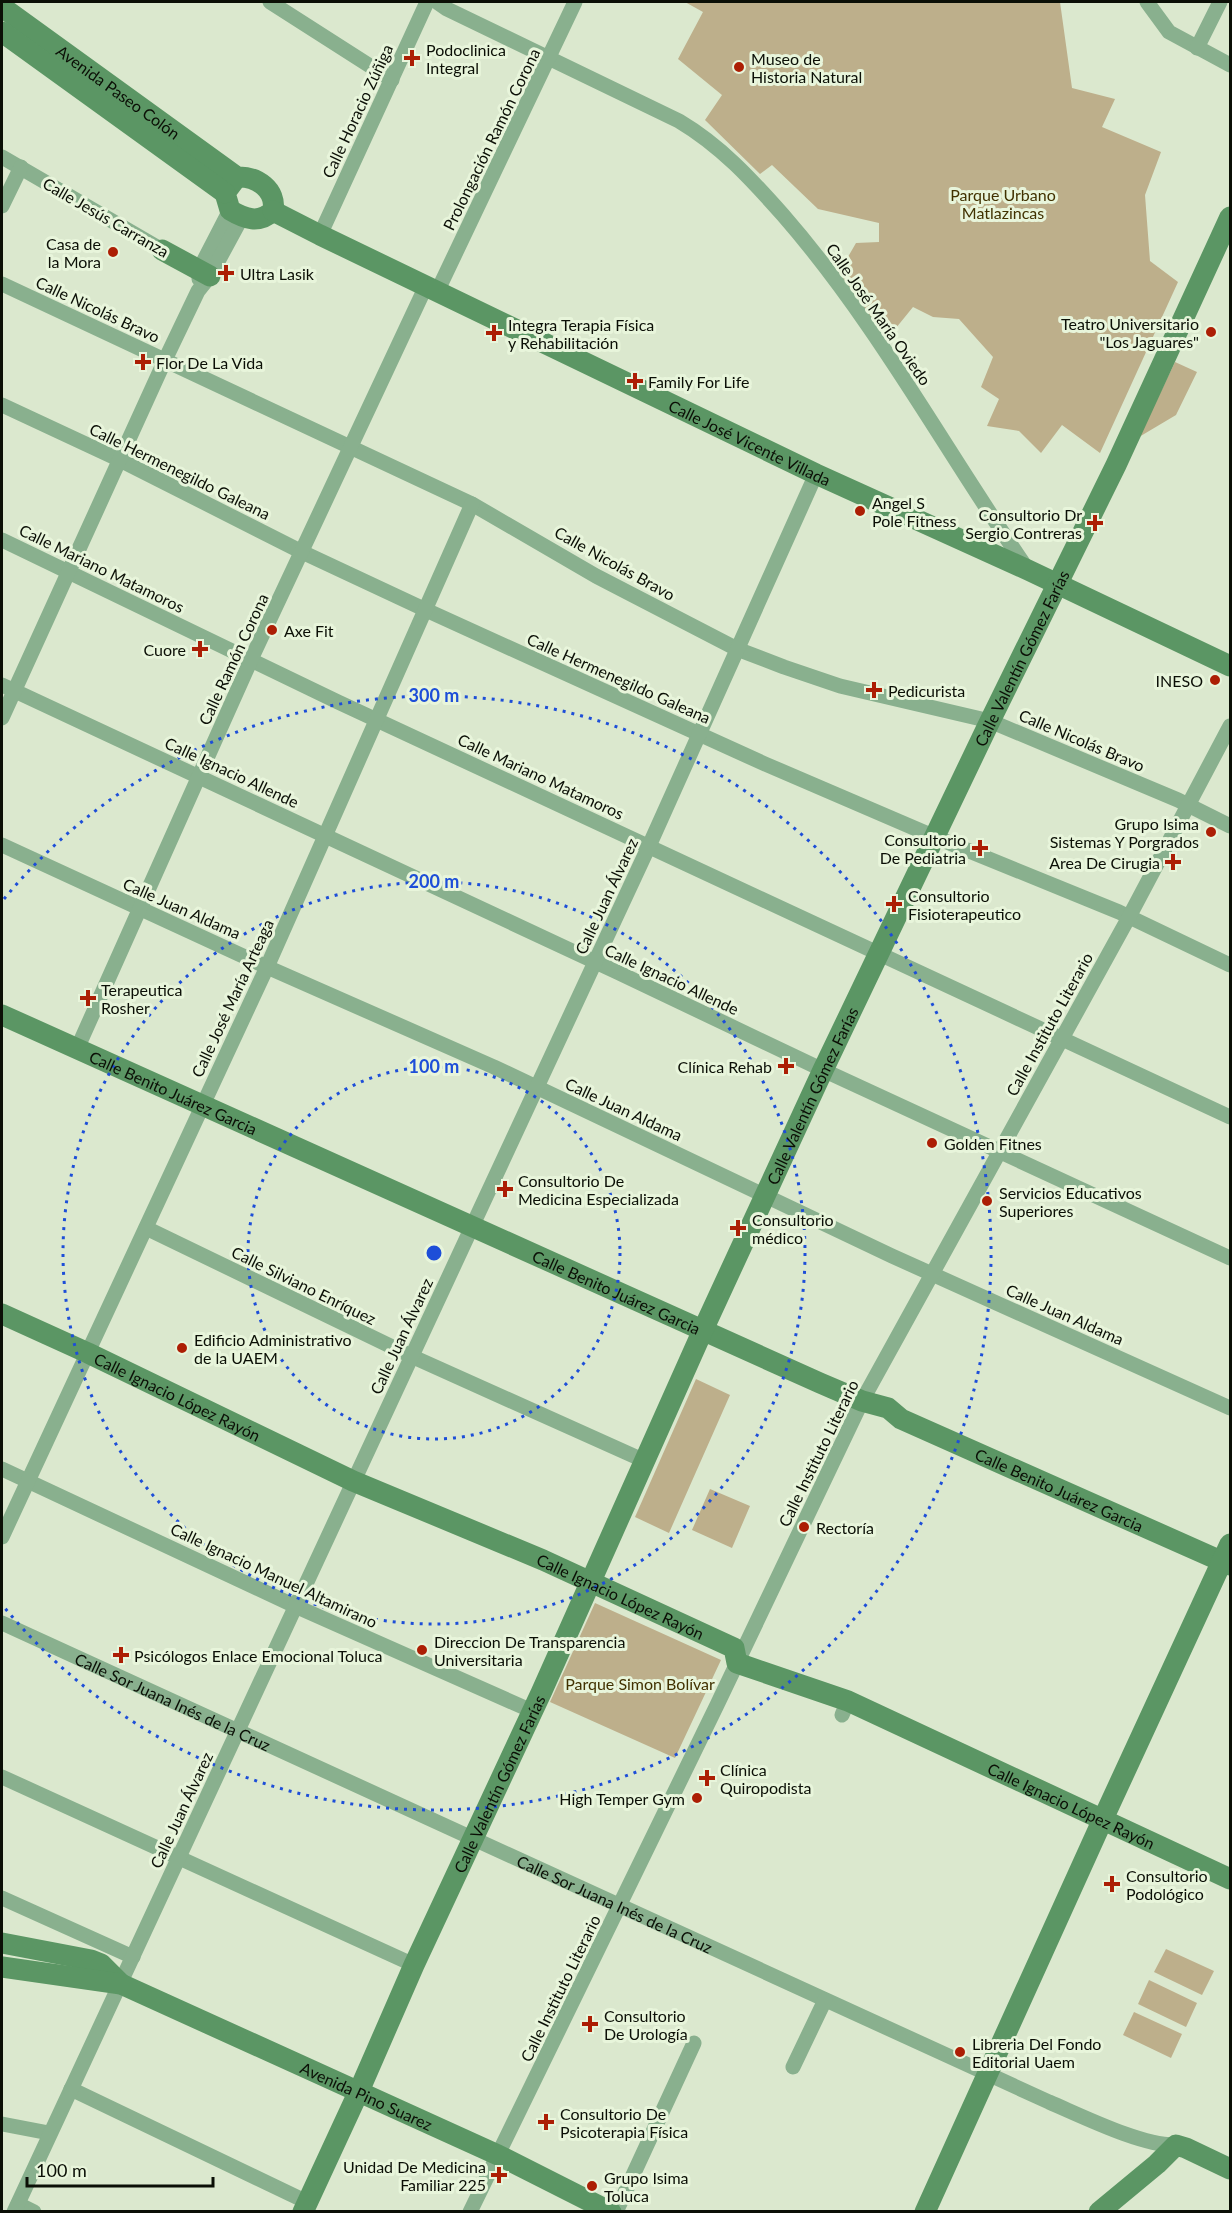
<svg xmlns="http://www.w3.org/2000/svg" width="1232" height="2213" font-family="Lato,sans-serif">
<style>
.green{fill:#bdaf8b}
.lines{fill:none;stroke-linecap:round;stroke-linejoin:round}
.street{stroke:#89b08e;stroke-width:15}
.secondary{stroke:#5b9664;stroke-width:21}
.ring{fill:none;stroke:#1d4ed8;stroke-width:3;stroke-dasharray:3 6}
.poi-dot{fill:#ac1e04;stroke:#e8f5db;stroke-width:2}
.labels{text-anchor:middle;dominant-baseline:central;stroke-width:6;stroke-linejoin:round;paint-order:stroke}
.poi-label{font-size:16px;fill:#0b0f06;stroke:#e8f5db;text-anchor:start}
.street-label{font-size:16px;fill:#0b0f06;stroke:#e8f5db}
.park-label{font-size:16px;fill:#413100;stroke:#e8f5db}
.centre{fill:#1d4ed8;stroke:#e8f5db;stroke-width:3}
.ring-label{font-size:18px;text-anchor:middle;font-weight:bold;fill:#1d4ed8;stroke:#e8f5db;stroke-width:6;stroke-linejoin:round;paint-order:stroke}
</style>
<rect width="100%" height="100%" fill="#dbe8ce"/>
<path class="green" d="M685,2H1060L1072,88L1115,99L1102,127L1161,152L1145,195L1150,261L1178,282L1100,453L1062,425L1041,453L1019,431L987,426L999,399L981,387L993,357L959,319L933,317L913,307L883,344L837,276L856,243L879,242V223L818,209L772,165L760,174L705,120L722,95L678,59L703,12Z
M1175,362L1197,372L1176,415L1139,437Z
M696,1379L730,1395L669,1533L635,1517Z
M710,1489L750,1506L732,1548L692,1530Z
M595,1603L721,1660L675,1758L550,1702Z
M1166,1949L1214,1971L1202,1995L1154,1972Z
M1149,1980L1197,2003L1186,2027L1138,2004Z
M1134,2012L1182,2034L1171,2058L1123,2035Z"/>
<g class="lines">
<g class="street">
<path d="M270,2L392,80"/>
<path d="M437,2L447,9L679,121C721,146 751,179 783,215C878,324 946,452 1028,570"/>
<path d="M1147,2L1169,32L1230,65"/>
<path d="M1197,48L1220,2"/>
<path d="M2,157L162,250"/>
<path d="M2,206L21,167"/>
<path d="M320,235L427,2"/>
<path d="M199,279V270L230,210"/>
<path d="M2,284L472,504L596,576L737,649L784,667L840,686L990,721L1178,800L1230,826"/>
<path d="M437,292L575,2"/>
<path d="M2,405L120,460L302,552L426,610L765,764L935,837L1119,912L1230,965"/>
<path d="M2,540L338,702L1230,1117"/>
<path d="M2,685L617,972L823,1070L1230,1258"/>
<path d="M2,718L165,360L198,291L210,276L242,217"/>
<path d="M2,845L267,967L494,1067L892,1256L1230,1408"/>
<path d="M77,1049L254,653L426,286"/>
<path d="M146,1228L411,1356L645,1461"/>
<path d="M2,1469L295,1606L532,1711"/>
<path d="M2,1537L267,967L472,504"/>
<path id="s1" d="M2,1623L1049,2102C1082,2116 1142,2146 1176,2145"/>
<path d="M842,1715L848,1701"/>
<path d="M2,1777L414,1965"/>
<path d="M2,1898L133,1957"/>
<path d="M793,2067L825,2000"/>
<path d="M71,2089L307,2202"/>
<path d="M2,2124L49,2133"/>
<path d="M18,2204L34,2212"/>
<path d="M14,2212L649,846L816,474"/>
<path d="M470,2212L717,1705L862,1401L1129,917L1230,726"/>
<path d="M616,2212L694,2043"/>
</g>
<g class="secondary">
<path id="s2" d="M2,7L237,177C257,176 277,190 273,211C259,224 245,219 230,210L225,193L237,177"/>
<path d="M2,32L225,193"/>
<path id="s3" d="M273,211L320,235L816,474L1028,570L1230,666"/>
<path d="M162,250L210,276"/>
<path id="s4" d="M2,1015L820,1383L862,1401L888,1408L901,1419L1230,1565"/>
<path id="s5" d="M2,1314L88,1353L353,1481L543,1560L734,1648L737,1663L848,1701L1230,1879"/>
<path d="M2,1943L91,1960L101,1964L121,1984"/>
<path id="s6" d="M2,1967L121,1984L498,2155L611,2212"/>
<path id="s7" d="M303,2212L359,2091L414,1965L541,1693L703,1330L823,1070L990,721L1116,465L1230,217"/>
<path d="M925,2212L1103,1819L1230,1544"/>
<path d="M1099,2212L1157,2164L1176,2145L1186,2148L1230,2169"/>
</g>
</g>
<g class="ring">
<circle cx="434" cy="1253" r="186"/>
<circle cx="434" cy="1253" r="371"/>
<path d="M4 899A557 557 0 1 1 4 1607"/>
</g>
<g class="poi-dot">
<path d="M409 49h6v6h6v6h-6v6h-6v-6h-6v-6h6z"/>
<circle cx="739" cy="67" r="6"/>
<circle cx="113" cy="252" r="6"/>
<path d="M223 264h6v6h6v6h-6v6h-6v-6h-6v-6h6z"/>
<circle cx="1211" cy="332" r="6"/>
<path d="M491 324h6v6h6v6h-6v6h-6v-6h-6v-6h6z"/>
<path d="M140 353h6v6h6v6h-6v6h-6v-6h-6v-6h6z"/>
<path d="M632 372h6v6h6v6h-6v6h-6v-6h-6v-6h6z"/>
<circle cx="860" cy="511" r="6"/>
<path d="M1092 514h6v6h6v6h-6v6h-6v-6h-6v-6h6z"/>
<circle cx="272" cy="630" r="6"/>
<path d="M197 640h6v6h6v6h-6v6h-6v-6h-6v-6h6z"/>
<circle cx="1215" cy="680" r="6"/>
<path d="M871 681h6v6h6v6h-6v6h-6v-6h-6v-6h6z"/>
<circle cx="1211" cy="832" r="6"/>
<path d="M977 839h6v6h6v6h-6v6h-6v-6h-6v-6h6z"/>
<path d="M1170 853h6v6h6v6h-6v6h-6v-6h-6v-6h6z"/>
<path d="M891 895h6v6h6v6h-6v6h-6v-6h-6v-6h6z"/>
<path d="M85 989h6v6h6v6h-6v6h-6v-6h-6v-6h6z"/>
<path d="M783 1057h6v6h6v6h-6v6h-6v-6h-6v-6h6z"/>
<circle cx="932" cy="1143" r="6"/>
<path d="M502 1180h6v6h6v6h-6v6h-6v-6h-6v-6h6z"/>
<circle cx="987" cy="1201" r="6"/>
<path d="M735 1219h6v6h6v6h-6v6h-6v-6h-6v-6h6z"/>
<circle cx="182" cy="1348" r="6"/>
<circle cx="804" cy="1527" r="6"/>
<circle cx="422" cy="1650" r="6"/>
<path d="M118 1646h6v6h6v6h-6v6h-6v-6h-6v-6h6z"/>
<path d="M704 1769h6v6h6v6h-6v6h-6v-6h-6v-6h6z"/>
<circle cx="697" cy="1798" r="6"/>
<path d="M1109 1875h6v6h6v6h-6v6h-6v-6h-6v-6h6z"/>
<path d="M587 2015h6v6h6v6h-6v6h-6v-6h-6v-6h6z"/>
<circle cx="960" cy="2052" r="6"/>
<path d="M543 2113h6v6h6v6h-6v6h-6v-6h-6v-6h6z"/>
<path d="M496 2166h6v6h6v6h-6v6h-6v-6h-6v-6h6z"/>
<circle cx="592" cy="2186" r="6"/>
</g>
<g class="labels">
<g class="poi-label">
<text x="426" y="49">Podoclinica<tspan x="426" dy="18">Integral</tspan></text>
<text x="751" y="58">Museo de<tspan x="751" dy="18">Historia Natural</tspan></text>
<text x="101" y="243" text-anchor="end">Casa de<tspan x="101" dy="18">la Mora</tspan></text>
<text x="240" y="273">Ultra Lasik</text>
<text x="1199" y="323" text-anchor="end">Teatro Universitario<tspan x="1199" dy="18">"Los Jaguares"</tspan></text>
<text x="508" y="324">Integra Terapia Física<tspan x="508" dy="18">y Rehabilitación</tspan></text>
<text x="156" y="362">Flor De La Vida</text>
<text x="648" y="381">Family For Life</text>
<text x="872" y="502">Angel S<tspan x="872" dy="18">Pole Fitness</tspan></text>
<text x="1082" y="514" text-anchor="end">Consultorio Dr<tspan x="1082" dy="18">Sergio Contreras</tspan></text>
<text x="284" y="630">Axe Fit</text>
<text x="186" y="649" text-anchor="end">Cuore</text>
<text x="1203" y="680" text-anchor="end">INESO</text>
<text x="888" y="690">Pedicurista</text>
<text x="1199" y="823" text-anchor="end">Grupo Isima<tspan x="1199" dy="18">Sistemas Y Porgrados</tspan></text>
<text x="966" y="839" text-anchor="end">Consultorio<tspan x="966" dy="18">De Pediatria</tspan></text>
<text x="1160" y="862" text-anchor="end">Area De Cirugia</text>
<text x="908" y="895">Consultorio<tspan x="908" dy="18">Fisioterapeutico</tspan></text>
<text x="101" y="989">Terapeutica<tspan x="101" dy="18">Rosher</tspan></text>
<text x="772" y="1066" text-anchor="end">Clínica Rehab</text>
<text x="944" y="1143">Golden Fitnes</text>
<text x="518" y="1180">Consultorio De<tspan x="518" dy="18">Medicina Especializada</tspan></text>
<text x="999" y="1192">Servicios Educativos<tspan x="999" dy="18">Superiores</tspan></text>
<text x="752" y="1219">Consultorio<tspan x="752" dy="18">médico</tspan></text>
<text x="194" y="1339">Edificio Administrativo<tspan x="194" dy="18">de la UAEM</tspan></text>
<text x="816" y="1527">Rectoría</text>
<text x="434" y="1641">Direccion De Transparencia<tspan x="434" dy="18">Universitaria</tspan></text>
<text x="134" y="1655">Psicólogos Enlace Emocional Toluca</text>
<text x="720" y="1769">Clínica<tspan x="720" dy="18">Quiropodista</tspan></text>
<text x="685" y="1798" text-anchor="end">High Temper Gym</text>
<text x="1126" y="1875">Consultorio<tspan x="1126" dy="18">Podológico</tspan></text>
<text x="604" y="2015">Consultorio<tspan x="604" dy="18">De Urología</tspan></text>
<text x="972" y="2043">Libreria Del Fondo<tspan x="972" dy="18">Editorial Uaem</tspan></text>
<text x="560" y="2113">Consultorio De<tspan x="560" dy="18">Psicoterapia Física</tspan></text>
<text x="486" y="2166" text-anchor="end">Unidad De Medicina<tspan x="486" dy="18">Familiar 225</tspan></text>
<text x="604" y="2177">Grupo Isima<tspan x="604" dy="18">Toluca</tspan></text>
</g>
<g class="street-label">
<text stroke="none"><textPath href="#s2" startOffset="144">Avenida Paseo Colón</textPath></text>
<text transform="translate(357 111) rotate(-65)">Calle Horacio Zúñiga</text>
<text transform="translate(491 139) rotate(-64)">Prolongación Ramón Corona</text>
<text transform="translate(106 217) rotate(30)">Calle Jesús Carranza</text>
<text transform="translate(98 309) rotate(25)">Calle Nicolás Bravo</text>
<text transform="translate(879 314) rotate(55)">Calle José María Oviedo</text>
<text stroke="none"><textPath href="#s3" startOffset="530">Calle José Vicente Villada</textPath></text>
<text transform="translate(180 471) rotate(26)">Calle Hermenegildo Galeana</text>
<text transform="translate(615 563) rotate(29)">Calle Nicolás Bravo</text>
<text transform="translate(102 568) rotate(26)">Calle Mariano Matamoros</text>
<text stroke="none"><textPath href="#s7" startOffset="1712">Calle Valentín Gómez Farías</textPath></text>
<text transform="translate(233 659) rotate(-65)">Calle Ramón Corona</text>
<text transform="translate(619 678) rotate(24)">Calle Hermenegildo Galeana</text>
<text transform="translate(1082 740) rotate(23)">Calle Nicolás Bravo</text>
<text transform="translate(232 772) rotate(25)">Calle Ignacio Allende</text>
<text transform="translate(541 776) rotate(25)">Calle Mariano Matamoros</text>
<text transform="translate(606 896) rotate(-65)">Calle Juan Álvarez</text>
<text transform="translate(182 908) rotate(24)">Calle Juan Aldama</text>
<text transform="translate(672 979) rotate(25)">Calle Ignacio Allende</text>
<text transform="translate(232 998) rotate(-65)">Calle José María Arteaga</text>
<text transform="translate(1049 1024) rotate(-61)">Calle Instituto Literario</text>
<text stroke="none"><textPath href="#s4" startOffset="188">Calle Benito Juárez Garcia</textPath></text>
<text stroke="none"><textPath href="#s7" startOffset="1227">Calle Valentín Gómez Farías</textPath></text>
<text transform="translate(624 1109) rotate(25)">Calle Juan Aldama</text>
<text transform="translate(304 1285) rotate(26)">Calle Silviano Enríquez</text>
<text stroke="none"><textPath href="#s4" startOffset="674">Calle Benito Juárez Garcia</textPath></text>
<text transform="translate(1065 1314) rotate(24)">Calle Juan Aldama</text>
<text transform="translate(401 1336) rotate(-65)">Calle Juan Álvarez</text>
<text stroke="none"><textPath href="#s5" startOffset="194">Calle Ignacio López Rayón</textPath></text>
<text transform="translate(818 1453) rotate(-64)">Calle Instituto Literario</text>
<text stroke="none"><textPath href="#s4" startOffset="1160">Calle Benito Juárez Garcia</textPath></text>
<text transform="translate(274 1575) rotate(25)">Calle Ignacio Manuel Altamirano</text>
<text stroke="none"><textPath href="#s5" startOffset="680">Calle Ignacio López Rayón</textPath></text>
<text stroke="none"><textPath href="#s1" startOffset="188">Calle Sor Juana Inés de la Cruz</textPath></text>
<text stroke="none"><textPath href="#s7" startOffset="471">Calle Valentín Gómez Farías</textPath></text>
<text stroke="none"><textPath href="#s5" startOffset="1184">Calle Ignacio López Rayón</textPath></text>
<text transform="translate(181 1810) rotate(-65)">Calle Juan Álvarez</text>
<text stroke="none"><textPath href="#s1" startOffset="674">Calle Sor Juana Inés de la Cruz</textPath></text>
<text transform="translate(560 1988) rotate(-64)">Calle Instituto Literario</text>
<text stroke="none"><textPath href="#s6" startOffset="390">Avenida Pino Suarez</textPath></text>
</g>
<g class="park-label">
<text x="1003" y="194">Parque Urbano<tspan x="1003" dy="18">Matlazincas</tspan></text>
<text x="640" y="1683">Parque Simon Bolívar</text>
</g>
</g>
<circle cx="434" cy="1253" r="9" class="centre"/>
<g class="ring-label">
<text x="434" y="702">300 m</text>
<text x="434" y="888">200 m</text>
<text x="434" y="1073">100 m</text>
</g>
<rect width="1232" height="2213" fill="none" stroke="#0b0f06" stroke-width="6"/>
<path d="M27 2177v9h186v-9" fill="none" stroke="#0b0f06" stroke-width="3"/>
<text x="36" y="2177" font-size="18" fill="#0b0f06" stroke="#e8f5db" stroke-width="4.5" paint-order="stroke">100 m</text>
</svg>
